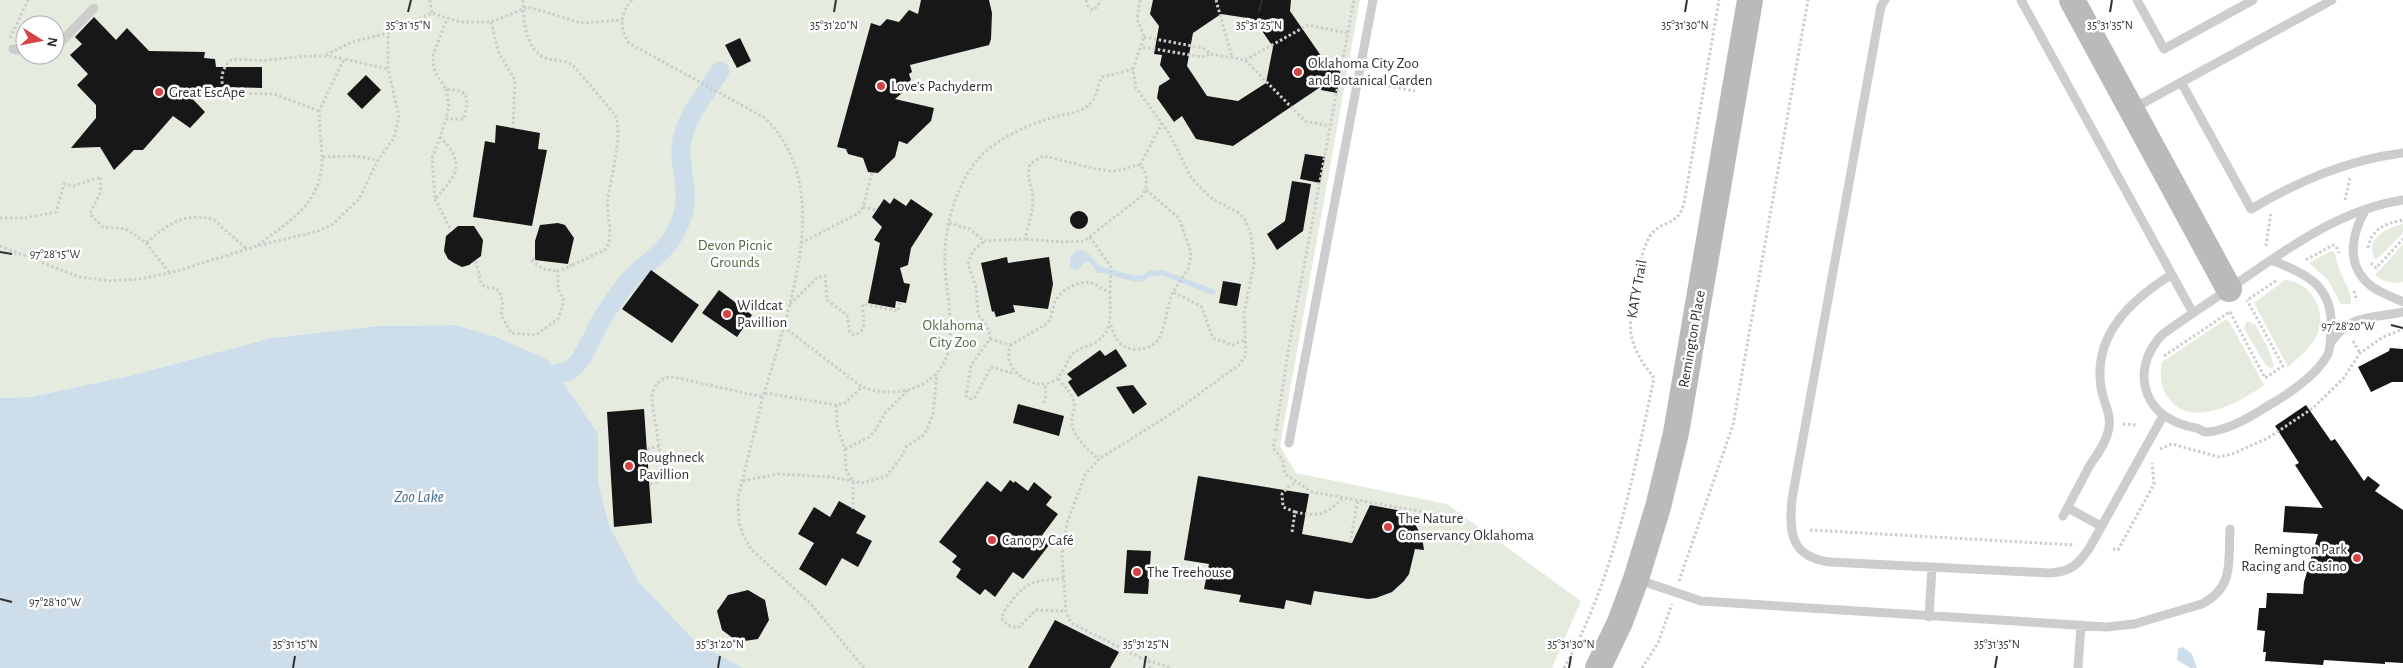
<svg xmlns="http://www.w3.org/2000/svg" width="2403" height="668" font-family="'Alegreya Sans',sans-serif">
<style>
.green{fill:#e5ecdf;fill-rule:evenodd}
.water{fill:#cdddea}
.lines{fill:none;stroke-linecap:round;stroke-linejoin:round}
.stream{stroke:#cdddea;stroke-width:5.5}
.canal{stroke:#cdddea;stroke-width:19}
.building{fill:#171717;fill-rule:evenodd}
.path{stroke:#cdcdcd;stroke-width:3;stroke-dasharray:2.5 2.5;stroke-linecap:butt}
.lane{stroke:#cdcdcd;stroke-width:9}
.secondary{stroke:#bababa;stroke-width:26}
.ticks{fill:none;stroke:#303030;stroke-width:2}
.poi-dot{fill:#d74244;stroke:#fff;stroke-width:2}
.labels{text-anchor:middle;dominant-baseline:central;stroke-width:5;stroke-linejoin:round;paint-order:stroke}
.poi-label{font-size:15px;fill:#303030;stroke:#fff;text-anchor:start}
.park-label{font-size:15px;fill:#516841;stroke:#fff}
.street-label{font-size:15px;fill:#303030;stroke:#fff}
.water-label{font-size:16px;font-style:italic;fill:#446c8b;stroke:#fff}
.ticks-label{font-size:12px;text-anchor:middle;fill:#303030;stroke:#fff;stroke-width:5;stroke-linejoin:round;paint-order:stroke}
</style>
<rect width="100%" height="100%" fill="#fff"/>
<path class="green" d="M0,0H1360L1280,446L1296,473L1447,504L1581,601L1552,668H743L696,642L639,582L609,525L598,481V433L557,373L454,325L377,326L271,338L133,375L30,397L0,398ZM25,25H55V55H25Z
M2403,224V233L2377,259H2375C2364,238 2387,228 2403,224Z
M2403,244V282C2393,284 2383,282 2375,275Z
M2331,251L2335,253C2337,272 2353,291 2351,304H2341L2328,280L2309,263Z
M2285,280C2311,282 2328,311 2317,335C2311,348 2299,357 2288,367L2254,303Z
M2225,320L2229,321L2264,385C2239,403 2189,431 2167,396C2160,385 2160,375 2162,362Z
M2246,321L2255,324L2267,346L2274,365L2272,368L2267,367L2244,329Z"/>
<path class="water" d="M1077,250C1093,249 1093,267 1106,268L1107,273H1097L1090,262L1086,261L1077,271L1070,268V258Z
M454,325L496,337L548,360L598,433V481L609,525L639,582L696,642L743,668H0V398L30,397L133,375L271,338L377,326Z
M2183,647L2192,654L2197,668H2190L2177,660L2178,649Z"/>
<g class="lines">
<path class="stream" d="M1107,271L1135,279L1143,278L1151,273H1163L1213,292"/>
<path class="canal" d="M557,373C560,372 566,373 568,371C583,365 594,331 603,317C612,303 623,286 635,274C656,255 670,249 681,220C691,195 680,174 681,148C682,121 706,93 720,71"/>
</g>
<path class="building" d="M921,0H989L992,13L991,39L989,45L910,65L912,72L909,74L911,80L906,84L908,88L895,99L934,108L931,121L907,144L899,141L895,157L878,173L868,172L863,158L848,154L846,149L837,147L871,23L880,26L887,19L899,22L909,10L918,14Z
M1153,0H1291L1290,11L1326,63V59L1342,62L1337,93L1321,90L1322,86L1233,146L1196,139L1182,116L1174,122L1157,98L1159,86L1170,79L1160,65L1162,55L1154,54L1159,26L1150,14ZM1221,14L1254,19L1273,47L1266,83L1238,101L1207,96L1187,66L1193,33Z
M94,17L116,40L127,28L149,51L205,52L204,58L215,59L216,67H262V88L216,87V93H187L205,112L190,128L173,116L143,150H134L114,170L100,147L71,148L96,118V105L77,85L88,74L70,55L82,44L75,37Z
M740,38L751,61L737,68L725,45Z
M366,75L381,90L362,109L347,94Z
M496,125L540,133L538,149L547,150L532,226L473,217L485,141L495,143Z
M1305,154L1325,157L1320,183L1300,179Z
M1292,181L1311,184L1303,231L1277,250L1267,234L1285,221Z
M894,198L906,206L911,199L933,214L911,248L908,265L900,268L904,283L910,284L906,303L896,301L895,308L868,303L880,243L874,240L882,227L872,217L884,199L890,204Z
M1070 220a9 9 0 1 1 18 0a9 9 0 1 1-18 0Z
M558,223L565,225L574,238L568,264L535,260V241L540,225Z
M458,226H474L483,240L481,256L469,265L462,267L454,263L448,259L444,251L446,236Z
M1007,257L1008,263L1049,257L1053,284L1048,309L1013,305L1015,312L996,317L994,311L992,312L981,263Z
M651,270L699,305L672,343L622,309Z
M1223,281L1241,284L1237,306L1219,303Z
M719,290L752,315L737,337L702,313Z
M2390,348L2403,349V382H2392L2371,392L2358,367L2389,351Z
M1116,349L1127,366L1078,397L1068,382L1072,379L1067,374L1100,350L1105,356Z
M1133,385L1147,404L1133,414L1116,387Z
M1018,404L1064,416L1059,436L1013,423Z
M2306,405L2331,441L2335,439L2364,481L2368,476L2380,485L2375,491L2403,510V663L2385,662V664L2324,660L2323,665L2265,661L2266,652H2263L2265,631L2257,630L2259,608H2266L2267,593L2303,594L2304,582L2318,534L2283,532L2285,506L2323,508L2295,465L2299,463L2275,426Z
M644,409L652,523L614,527L607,412Z
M1198,476L1309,494L1302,534L1352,543L1370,505L1397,510L1408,515L1414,522L1422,537L1424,550L1415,549L1409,574L1404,581L1392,592L1376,598L1368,599L1314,591L1311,605L1286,600L1284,609L1239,602L1241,595L1204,589L1209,564L1184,560Z
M1010,480L1014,483L1015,481L1028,491L1034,482L1052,497L1046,505L1058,514L1040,538L1049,545L1023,579L1013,572L995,597L985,589L980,595L956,577L961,569L952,562L957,556L939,542L987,481L1001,492Z
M839,501L866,516L856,533L872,541L858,567L842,558L826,586L799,569L814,543L798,534L814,507L830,517Z
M1127,550L1151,551L1148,594L1124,593Z
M748,590L765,600L769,620L758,639L738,642L722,630L717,611L728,595Z
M1055,620L1119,652L1110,668H1028Z"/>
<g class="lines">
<path class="path" d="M430,0L432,13
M523,0C523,19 525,49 545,58C553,61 564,60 571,64C575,67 614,113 616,117C622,135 612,176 608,196C605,214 615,234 606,249L571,266
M632,0C620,12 619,29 629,43L765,118C822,174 802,259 784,327
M1086,0L1088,6L1093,10L1098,6L1100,0
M1140,0L1137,19L1144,37L1133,69L1136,88L1169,133L1192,179L1211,198L1239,213L1245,220L1251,234L1254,264L1244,313L1246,355L1240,364L1177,410L1099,459L1085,475L1067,523L1062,555L1066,611L1071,623L1143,659L1172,668
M1216,0L1232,57
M491,22L499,53L515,80L513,128
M1144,37L1203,48L1211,54L1245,60L1305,121L1330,126
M10,38L28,0
M1143,47L1202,57L1211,54
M326,55L352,42L388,33
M1245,60L1308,25L1347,33
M1369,82L1415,91
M446,89L449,106L446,119H464C468,96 471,91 446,89L435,72L433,62V55L447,19
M319,111L274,94L228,93C218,84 221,68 231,60C244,58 257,62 270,60C297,57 316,53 344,59
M440,137L432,158L435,199C457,175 466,163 440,137L446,119
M322,157L319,111L344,59L388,69
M1140,165L1162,123
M1146,190L1179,218L1191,253L1189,267L1173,292L1201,306L1213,338L1233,345L1245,340
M435,199L451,230
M2345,200L2350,178
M863,207L876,210
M0,218H25L56,212L64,184L74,186L101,177L100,193L90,214L103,227L126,229L146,243C167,225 185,211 214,220L247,249
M949,223L970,229L984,241L1025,239C1028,226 1033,212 1033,199C1032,184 1026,181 1030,164L1043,156C1066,160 1090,170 1113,171C1123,171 1131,165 1140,165C1148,172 1148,186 1143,195L1084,241L1061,242L1025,239
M1090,237L1111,267L1110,293
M983,242L973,251L968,264L976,287L978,314L989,330L990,339L971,365L966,396L971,399L975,397L991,367L1015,374
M146,243L170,273
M801,243L859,213L863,207L872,173
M258,245C291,220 323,202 322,157L355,156L378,160
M0,246L79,277L110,281L140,279L170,273L257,246L318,231L333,224L359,199L378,160L394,138L399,116L388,69V33L432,13L460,22H491L528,7L582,23L622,20
M2266,246L2271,212
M2368,248C2372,228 2385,224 2403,220
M535,258L531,260L543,269L558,271
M2306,260L2333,245L2336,246L2339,253
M476,261L481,283L485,287L495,288L499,291L503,302L501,315L511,333L536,335L558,319L564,301L558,288V271L571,266L569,263
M2371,263L2376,268L2403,239
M1086,282L1095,284L1110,293C1110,314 1114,333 1093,344C1087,347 1080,348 1075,352C1065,360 1064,377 1052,382C1031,391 1000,368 1011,345L1048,323C1053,316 1052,310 1054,304C1060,290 1073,284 1086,282Z
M2354,291L2357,301
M2249,299L2277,280
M790,304L818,277L825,276L827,300L847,315L850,332L854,335C870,330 861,316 863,304L898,311L900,302
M2230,312L2265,378L2283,366L2247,300
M1111,325C1114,336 1119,348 1133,349C1170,352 1162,314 1173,292
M990,339L1011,345
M2353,341L2360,353
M2164,356L2231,311
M1058,379C1066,388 1076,396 1074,409C1073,415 1071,420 1072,425C1075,439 1089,451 1099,459
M765,393L836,405L845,403L862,387
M1044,403L1046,395L1045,384
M836,405L837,425L845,449L846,469L853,483V509
M2123,424L2137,425
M1276,431L1289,346L1354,0
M1275,439L1273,448L1283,460L1285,474L1312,492L1446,516
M647,449L660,446
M845,449L869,437L875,431L885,413L908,390
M2160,449L2172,444L2219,457L2232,454L2268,438L2313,408L2343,379L2360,353L2383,337L2403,329
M743,481L778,474L831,477L862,483L886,476L901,458L906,447L925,434L933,414L937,374
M650,484L657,482L663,472L652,401C652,387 659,377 673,377L763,397
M1295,512C1320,517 1325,515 1343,498
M1810,530L2075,545
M1292,532L1295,512L1283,507L1282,494L1288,487L1296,482
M1350,543L1358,500
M2113,549L2118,550L2154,484L2152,463
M1064,578C1036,582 1029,578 1011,602C1007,607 1002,612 1002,619L1007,625L1018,628L1036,610L1066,611
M1679,581L1733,425L1808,0
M1149,661L1150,668
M864,668L811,604L752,550L744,537L739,522L738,498L763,397L784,327L862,387C878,393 898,394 914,388C973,365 942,299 945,253C946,222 956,189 974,164C991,141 1025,126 1051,118C1064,114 1079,114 1090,104C1097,98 1097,85 1102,77L1133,69
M1564,668C1614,579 1633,477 1654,378C1645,366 1635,353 1632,338C1626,319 1639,249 1652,233C1664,220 1678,226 1684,203L1719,0
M1642,668L1658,643L1672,604"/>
<path class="lane" d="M1885,0L1881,6L1792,499C1789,532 1790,557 1830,562L2050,573C2071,572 2079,564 2090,547L2163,416
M2021,0L2193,313
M2137,0L2164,49L2253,0
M55,48L94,8
M13,49L25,51
M2181,82L2251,209C2299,181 2347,160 2403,153
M2134,108L2332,0
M2366,209C2354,229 2346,258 2363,278C2372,290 2390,296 2403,302
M2271,260C2307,274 2334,286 2331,330C2330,337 2331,351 2327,356C2314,378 2287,395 2266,407C2249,418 2227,431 2207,432C2203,432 2200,429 2196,428C2175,424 2155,415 2147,393C2139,371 2148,349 2163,334C2186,317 2210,302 2233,286C2286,250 2338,210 2403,200
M2330,344C2350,313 2372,319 2403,312
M1289,443L1373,0
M2068,508L2101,526
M2063,516C2072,499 2081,482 2090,465C2097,455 2105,444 2108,432C2113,415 2103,403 2101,387C2093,335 2131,300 2171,275
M1639,580L1701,601L2107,627L2134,624L2202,604C2235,587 2228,561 2230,529
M1929,617L1932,567
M2078,668L2081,625"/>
<path class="secondary" d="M2072,0L2229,289
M1598,668L1620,622L1636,579L1658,507L1676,433L1750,0"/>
</g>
<path class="ticks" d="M408,12L411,0M834,12L836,0M1259,12L1262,0M1685,12L1687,0M2110,12L2112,0M0,252L12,254M2391,325L2403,328M0,599L12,602M293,668L295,656M718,668L720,656M1144,668L1146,656M1569,668L1571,656M1995,668L1997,656"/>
<g class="poi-dot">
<circle cx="1298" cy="72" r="5"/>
<circle cx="881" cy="86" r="5"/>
<circle cx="159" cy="92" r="5"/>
<circle cx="727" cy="314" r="5"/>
<circle cx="629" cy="466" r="5"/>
<circle cx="1388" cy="527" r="5"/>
<circle cx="992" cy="540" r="5"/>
<circle cx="2357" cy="558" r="5"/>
<circle cx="1137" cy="572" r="5"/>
</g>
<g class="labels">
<g class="poi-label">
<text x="1308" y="63">Oklahoma City Zoo<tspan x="1308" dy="17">and Botanical Garden</tspan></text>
<text x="891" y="86">Love's Pachyderm</text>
<text x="169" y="92">Great EscApe</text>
<text x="737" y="305">Wildcat<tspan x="737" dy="17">Pavillion</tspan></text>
<text x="639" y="457">Roughneck<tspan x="639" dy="17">Pavillion</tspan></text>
<text x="1398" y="518">The Nature<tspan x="1398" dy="17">Conservancy Oklahoma</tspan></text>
<text x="1002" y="540">Canopy Café</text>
<text x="2347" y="549" text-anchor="end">Remington Park<tspan x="2347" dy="17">Racing and Casino</tspan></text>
<text x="1147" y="572">The Treehouse</text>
</g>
<g class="park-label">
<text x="735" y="245">Devon Picnic<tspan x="735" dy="17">Grounds</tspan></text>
<text x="953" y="325">Oklahoma<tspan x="953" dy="17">City Zoo</tspan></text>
</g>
<g class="street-label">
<text transform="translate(1637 289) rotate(-80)">KATY Trail</text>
<text transform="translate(1692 339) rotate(-80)">Remington Place</text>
</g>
<g class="water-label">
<text x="419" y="497">Zoo Lake</text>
</g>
</g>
<g class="ticks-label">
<text x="408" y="29">35°31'15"N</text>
<text x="834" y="29">35°31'20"N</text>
<text x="1259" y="29">35°31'25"N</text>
<text x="1685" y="29">35°31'30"N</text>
<text x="2110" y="29">35°31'35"N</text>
<text x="55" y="258">97°28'15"W</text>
<text x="2348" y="330">97°28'20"W</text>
<text x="55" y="606">97°28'10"W</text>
<text x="295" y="648">35°31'15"N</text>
<text x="720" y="648">35°31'20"N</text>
<text x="1146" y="648">35°31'25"N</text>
<text x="1571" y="648">35°31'30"N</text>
<text x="1997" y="648">35°31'35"N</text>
</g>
<g transform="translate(40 40) rotate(100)"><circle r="24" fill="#ffffff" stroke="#acacac"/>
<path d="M0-4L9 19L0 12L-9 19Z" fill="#d74244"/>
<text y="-8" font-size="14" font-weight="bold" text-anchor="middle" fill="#303030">N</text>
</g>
</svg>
